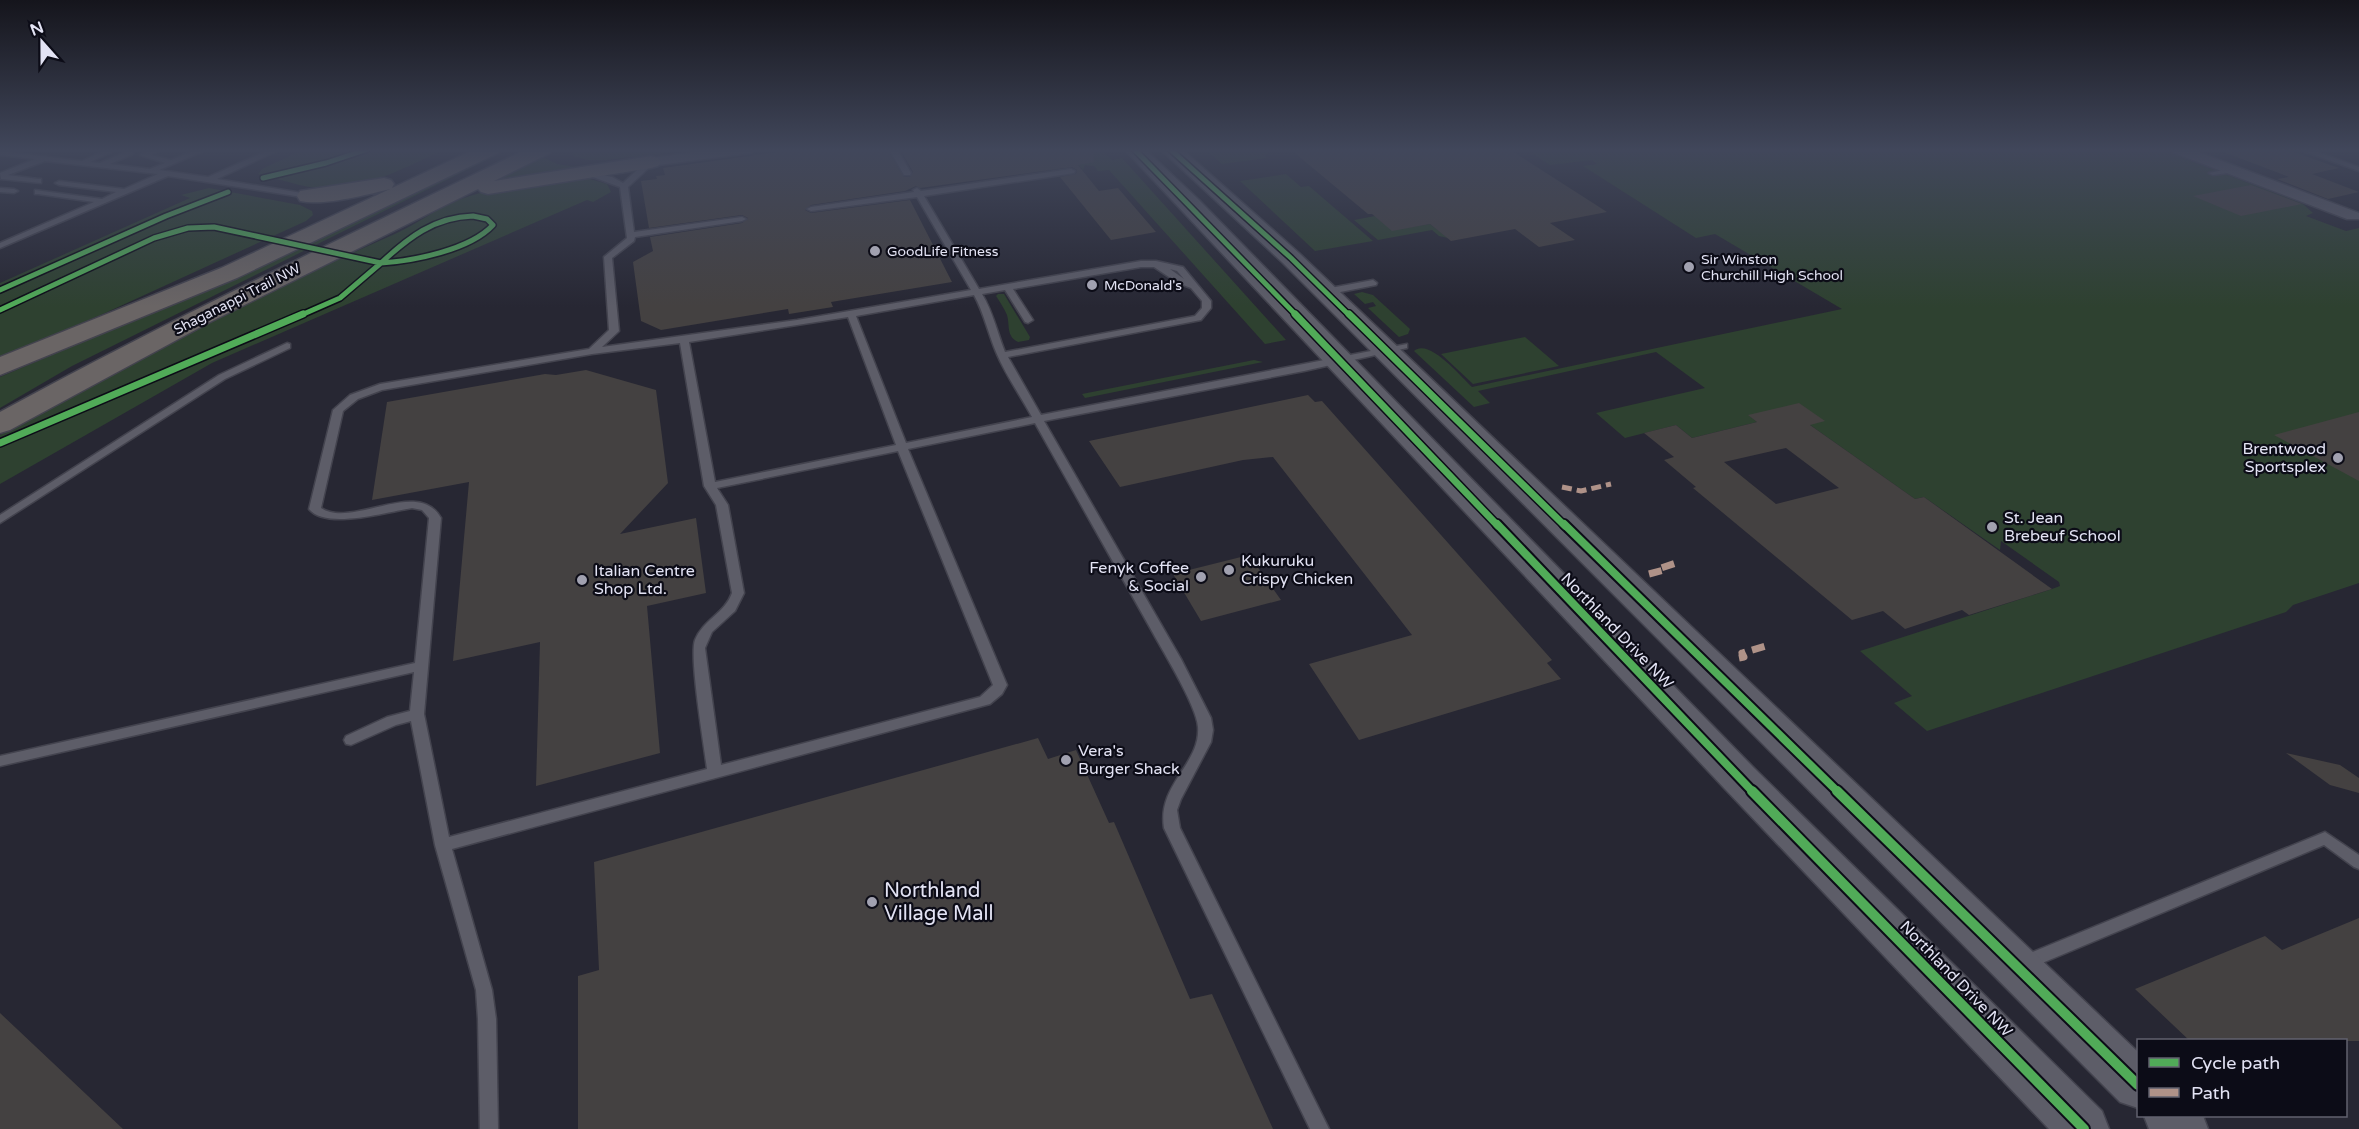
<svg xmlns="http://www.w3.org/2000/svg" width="2359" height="1129" font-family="'Varela Round',sans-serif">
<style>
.green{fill:#2e4130}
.building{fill:#444141;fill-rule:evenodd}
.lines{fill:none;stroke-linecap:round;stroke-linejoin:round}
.lane-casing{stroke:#43434e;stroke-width:3}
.street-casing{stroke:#43434e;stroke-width:3}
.secondary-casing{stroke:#43434e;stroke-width:3}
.primary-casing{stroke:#43434e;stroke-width:3}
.lane{fill:#5d5d68;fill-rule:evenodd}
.street{fill:#5d5d68;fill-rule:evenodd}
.secondary{fill:#5d5d68;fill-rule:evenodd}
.primary{fill:#6a6565;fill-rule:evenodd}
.quiet-far1{stroke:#af9288;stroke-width:5;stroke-dasharray:10 5;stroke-linecap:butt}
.quiet{stroke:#af9288;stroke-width:7;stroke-dasharray:13 7;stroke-linecap:butt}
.cycleway-far3-casing{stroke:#0c0c17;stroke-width:8}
.cycleway-far2-casing{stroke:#0c0c17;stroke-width:10}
.cycleway-far1-casing{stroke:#0c0c17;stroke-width:12}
.cycleway-casing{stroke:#0c0c17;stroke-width:14}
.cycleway-far3{stroke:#51ab58;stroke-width:5}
.cycleway-far2{stroke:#51ab58;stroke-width:7}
.cycleway-far1{stroke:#51ab58;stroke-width:8}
.cycleway{stroke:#51ab58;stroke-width:10}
.poi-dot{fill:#a1a1b0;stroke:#0c0c17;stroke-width:2}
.labels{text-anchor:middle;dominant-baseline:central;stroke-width:4.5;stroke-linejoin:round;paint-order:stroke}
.far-poi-label{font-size:14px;fill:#e3e3f4;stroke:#0c0c17;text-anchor:start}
.far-street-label{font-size:14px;fill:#e3e3f4;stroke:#0c0c17}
.poi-label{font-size:16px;fill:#e3e3f4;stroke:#0c0c17;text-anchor:start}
.street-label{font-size:16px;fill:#e3e3f4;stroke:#0c0c17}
.near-poi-label{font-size:20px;fill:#e3e3f4;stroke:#0c0c17;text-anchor:start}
</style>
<rect width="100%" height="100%" fill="#272733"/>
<path class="green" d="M304,149H446C409,165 372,187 331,188C307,190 281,179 258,174L262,169Z
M571,149H699L606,160H588L573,156Z
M1065,149H1101L1112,160L1122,158L1286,340L1265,344L1109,170L1098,171L1094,166L1085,165L1083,170Z
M1205,149H1263L1268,153L1265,156L1267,158L1222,164Z
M1525,149H2160L2303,204L2313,213L2306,216L2346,231L2359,228V583L2293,605L2286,612L1927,731L1894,703L1912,696L1860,651L2052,589L2060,586L2059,582L2001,541L2000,550L1924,497L1915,499L1810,425L1749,415L1757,422L1692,438L1676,425L1625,438L1596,413L1705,388L1656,352L1478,391L1490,403L1474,407L1414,351C1429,338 1460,376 1472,387L1842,309L1715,234L1696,238L1583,166L1597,164L1592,160L1550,165Z
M493,153L499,154L72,366L0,408V377L153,312Z
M545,158L557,164L582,168L497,180L537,159Z
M1286,174L1301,187L1309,186L1373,241L1315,251L1240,181Z
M568,178L590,179L607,184L611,192L593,202L587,200L212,363L0,484V435C126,357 262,293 397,233C417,224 436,209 456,201C491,187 531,184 568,178Z
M209,188L300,205L312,211L313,215L306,221L103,314L0,357V283L190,198L181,195Z
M1375,216L1392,230L1430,224L1448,238L1439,236L1432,230L1378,240L1354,220Z
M1362,292L1373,295L1410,329L1408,334L1399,337L1368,308L1376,306L1373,302L1365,304L1354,294Z
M998,294H1004L1030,337L1029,340L1018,342C1006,336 1010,325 1007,315C1004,308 1000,302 996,296Z
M1525,337L1559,366L1473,384L1441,354Z
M1254,360L1263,362L1085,398L1082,394Z"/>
<path class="building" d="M801,149H887L904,177H910L913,172L900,149H1093L1094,162L1078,165L1099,191L1118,188L1156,232L1111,240L1060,177L1076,174L1077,170L1072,167L920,188L916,186L905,191L811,205L805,210L811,213L910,200L952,282L831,302L833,307L789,314L788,309L661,330L641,321L633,262L653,251L650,237L742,223L748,218L742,215L649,228L641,181L657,179L656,176L665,175L663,168Z
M1290,149H1509L1607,212L1550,223L1575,240L1539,247L1515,229L1451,241L1430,224L1392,231L1372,214H1368Z
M2221,149H2285L2339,168L2312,174L2359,192L2328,199L2277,179L2289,177L2221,151Z
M2251,185L2302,204L2241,216L2193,196Z
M586,370L656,390L668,483L620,534L696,518L706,593L647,606L660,753L536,786L540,642L453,661L469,482L372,500L387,402L545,374L556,375Z
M1308,395L1315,402L1322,401L1552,660L1547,663L1561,679L1359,740L1309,664L1412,635L1273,457L1243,460L1120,487L1089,441Z
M1799,403L1825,421L1810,425L1915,499L1924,497L2052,589L1969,615L1962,610L1905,629L1883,611L1852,620L1693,488L1696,487L1664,460L1674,457L1644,433L1676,425L1692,438L1757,422L1748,415ZM1786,448L1839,488L1776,504L1724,462Z
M2359,412V481L2274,435Z
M1249,555L1281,600L1201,621L1173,574Z
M1038,738L1048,759L1076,750L1109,823L1114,822L1190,999L1212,994L1273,1129H578V976L599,970L594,862Z
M2286,753L2340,765L2359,778V793L2330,785Z
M2359,918V1041H2190L2135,989L2265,936L2282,950Z
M0,1013L123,1129H0Z"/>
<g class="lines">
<defs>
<path id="lane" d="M108,149L116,150L90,162L100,163L130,150H133V154L110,164L150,169L165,163L140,155L152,149H162L151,155L171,160L198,149H208L159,170L208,177L271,149H281L217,179L308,194L312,196L308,198L168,176L0,248V243L94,202L38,194H35V190L102,199L116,192L59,185L55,183L59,181L124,189L158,174L45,161L8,175L38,179H41V183L1,179L0,173L35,159L0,155V151L82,161Z
M889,149H897L911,173L910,175H904Z
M2298,149H2309L2359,167V171Z
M648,160L655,162L628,187L634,232L742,217L746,219L742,221L635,237L634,241L612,258L619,331L602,347L797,320L971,290L917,197L811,211L807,209L811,207L914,192L913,190L917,188L921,191L1071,169L1075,171L1074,173L924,196L979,289L1141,261H1156L1183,267L1211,301V308L1201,320L1008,357L1041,415L1407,344V348L1304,371L1044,421L1181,659L1211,718L1213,730L1211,742L1181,799L1177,810L1180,828L1329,1129H1310L1164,828C1157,784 1201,764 1198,727C1197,707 1164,653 1153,633C1114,563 1074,493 1035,423L908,449L1007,685L1002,694L990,704L452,849L492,990L496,1019L498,1129H480L478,1019L476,990L435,845L411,721L396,725L351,745L346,744L344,740L346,736L387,717L410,711L414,672L0,766V756L415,663L429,518L422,510L412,508C387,512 326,530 309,509L333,410L350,395L380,384L589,349L609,330L604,257L627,238L620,187L582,173L586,171L612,177L623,183ZM1141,267H1154L1178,283L1191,288L1202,301V308L1195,316L1005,352C997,332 993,312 982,294L1005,290L1025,322L1028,323L1033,320L1013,289ZM1170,269L1177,271L1184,279ZM974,295C984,313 988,333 996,352C1005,374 1020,395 1032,417L906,443L856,316ZM848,317L896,445L715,482L689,342ZM680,343L704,486L716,505L732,593C725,613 703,620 695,640C689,656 704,745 707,769L449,837L424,714L441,518C418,477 352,529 321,508L343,411L358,399L382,390L592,354ZM898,451L993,685L980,697L721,765L705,648L712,632L735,611L744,593L728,505L717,488Z
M2232,168H2235V172L2213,175L2209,173Z
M0,188L14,189L18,191L14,193L0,192Z
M1373,280L1377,283L1376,285L1325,295L1321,292L1325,289Z
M287,343L290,344V348L225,379L0,523V515L219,375Z
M2325,832L2359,855V869L2354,867L2324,845L2030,968L2024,970L2018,968L2016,963L2018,958Z"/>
<path id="street" d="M717,149H757L750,153L651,166L644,162L651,158Z
M2170,149H2190L2359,213V219H2347L2172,152Z"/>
<path id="secondary" d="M1124,149H1145L1199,200L1753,767L2102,1111L2109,1129H2049L1725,789Z
M1160,149H1182L1299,253L2138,1052V1108L2120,1102L1283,263Z
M2144,1116H2203L2208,1129H2149Z"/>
<path id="primary" d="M475,149H501L498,153L237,278L0,375V357L221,268L390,189C366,195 324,206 300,201L297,196L300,191L384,178L391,180L394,184L392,188Z
M527,149H553L550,153L494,181L651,156L658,158L661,162L658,166L651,168L488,194L481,192L478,189L210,322L10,430L0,433V412C172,318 350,234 527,149Z"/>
</defs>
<use href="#lane" class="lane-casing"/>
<use href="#street" class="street-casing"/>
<use href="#secondary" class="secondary-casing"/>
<use href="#primary" class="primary-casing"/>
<use href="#lane" class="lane"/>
<use href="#street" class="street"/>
<use href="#secondary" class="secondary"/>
<use href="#primary" class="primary"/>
<path class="quiet-far1" d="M1562,487L1581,491L1611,484"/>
<path class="quiet" d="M1649,574L1664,570L1661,568L1676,563
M1739,658L1744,657L1742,653L1766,646"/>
<defs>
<path id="cycleway-far3" d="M1134,149L1297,316
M1170,149L1291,258L1350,316
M263,178L326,163L368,149
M473,216L487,219L493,225C470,250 413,261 381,263C408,238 434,217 473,216Z
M0,290L166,216L228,192
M0,310L154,238L188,228L214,227L381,263
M299,316L340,298L381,263"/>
<path id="cycleway-far2" d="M1295,314L1498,526
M1349,314L1565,526
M0,443L303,314"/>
<path id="cycleway-far1" d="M1497,524L1753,792
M1564,524L1838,792"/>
<path id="cycleway" d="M1752,791L2084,1129
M1837,791L2138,1085"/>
</defs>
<use href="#cycleway-far3" class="cycleway-far3-casing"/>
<use href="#cycleway-far2" class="cycleway-far2-casing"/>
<use href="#cycleway-far1" class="cycleway-far1-casing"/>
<use href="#cycleway" class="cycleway-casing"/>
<use href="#cycleway-far3" class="cycleway-far3"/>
<use href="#cycleway-far2" class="cycleway-far2"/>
<use href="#cycleway-far1" class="cycleway-far1"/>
<use href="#cycleway" class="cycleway"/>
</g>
<linearGradient id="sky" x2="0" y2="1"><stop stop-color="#15151c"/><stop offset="0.49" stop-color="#41475b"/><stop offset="1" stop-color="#41475b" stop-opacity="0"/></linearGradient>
<rect width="2359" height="307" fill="url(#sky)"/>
<g class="poi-dot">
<circle cx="875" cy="251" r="6"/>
<circle cx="1689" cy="267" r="6"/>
<circle cx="1092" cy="285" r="6"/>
<circle cx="2338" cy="458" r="6"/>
<circle cx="1992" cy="527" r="6"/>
<circle cx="1229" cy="570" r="6"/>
<circle cx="1201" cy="577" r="6"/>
<circle cx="582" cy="580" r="6"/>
<circle cx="1066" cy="760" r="6"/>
<circle cx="872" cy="902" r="6"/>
</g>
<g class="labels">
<g class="far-poi-label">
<text x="887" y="251">GoodLife Fitness</text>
<text x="1701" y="259">Sir Winston<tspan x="1701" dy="16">Churchill High School</tspan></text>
<text x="1104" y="285">McDonald's</text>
</g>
<g class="far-street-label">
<text transform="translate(237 299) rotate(-27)">Shaganappi Trail NW</text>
</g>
<g class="poi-label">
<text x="2326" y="449" text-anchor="end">Brentwood<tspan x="2326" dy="18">Sportsplex</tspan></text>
<text x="2004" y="518">St. Jean<tspan x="2004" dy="18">Brebeuf School</tspan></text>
<text x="1241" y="561">Kukuruku<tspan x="1241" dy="18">Crispy Chicken</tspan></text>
<text x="1189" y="568" text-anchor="end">Fenyk Coffee<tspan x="1189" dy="18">&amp; Social</tspan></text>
<text x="594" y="571">Italian Centre<tspan x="594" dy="18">Shop Ltd.</tspan></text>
<text x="1078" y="751">Vera's<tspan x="1078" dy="18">Burger Shack</tspan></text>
</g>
<g class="street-label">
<text transform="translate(1617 631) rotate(46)">Northland Drive NW</text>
<text transform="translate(1956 979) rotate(46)">Northland Drive NW</text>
</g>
<g class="near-poi-label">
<text x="884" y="891">Northland<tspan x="884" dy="23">Village Mall</tspan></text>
</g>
</g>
<rect x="2137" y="1039" width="210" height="78" fill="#0c0c17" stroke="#62626f" stroke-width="1.5"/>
<rect x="2149" y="1058" width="30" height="9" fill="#51ab58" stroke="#62626f" stroke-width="1.5"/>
<text x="2191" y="1069" font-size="18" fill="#e3e3f4">Cycle path</text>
<rect x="2149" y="1088" width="30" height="9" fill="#af9288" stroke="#62626f" stroke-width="1.5"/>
<text x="2191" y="1099" font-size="18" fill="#e3e3f4">Path</text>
<g transform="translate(42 42) rotate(339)" stroke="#0c0c17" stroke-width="4.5" paint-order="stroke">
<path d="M0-4.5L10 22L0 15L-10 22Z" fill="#e3e3f4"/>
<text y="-9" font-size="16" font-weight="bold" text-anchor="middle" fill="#e3e3f4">N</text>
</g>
</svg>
